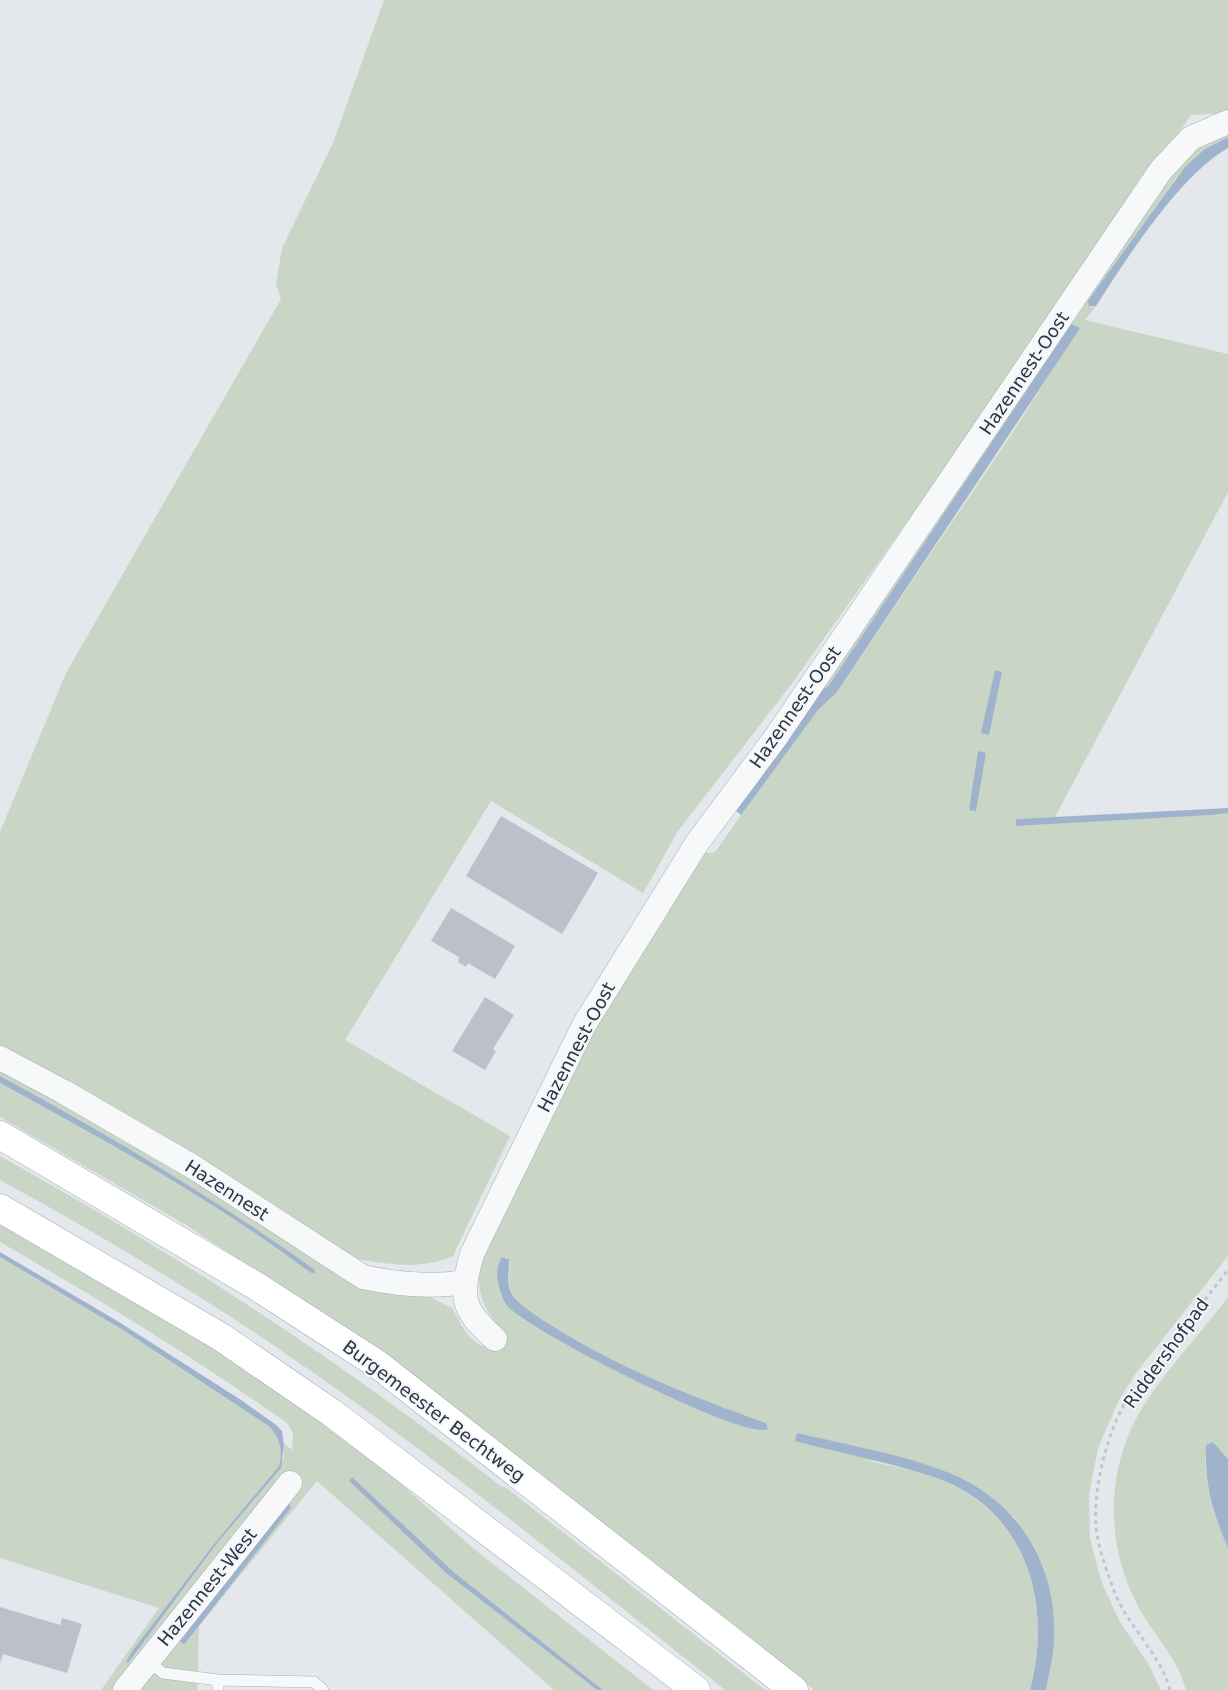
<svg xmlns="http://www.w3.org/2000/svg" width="1228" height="1690" font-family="'DejaVu Sans',sans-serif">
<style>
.green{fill:#c9d6c5;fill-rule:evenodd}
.water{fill:#9fb4cc}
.building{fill:#bbc0ca}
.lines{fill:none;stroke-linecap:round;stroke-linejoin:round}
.service-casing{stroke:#a9aeb7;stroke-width:12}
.minor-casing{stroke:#a9aeb7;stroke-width:25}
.primary-casing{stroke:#a3abb8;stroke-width:29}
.path{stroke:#c2c5cb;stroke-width:3;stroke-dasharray:4 4;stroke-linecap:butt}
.service{stroke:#f7f8fa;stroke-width:11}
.minor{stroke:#f7f8fa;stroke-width:24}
.primary{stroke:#fff;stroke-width:28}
.labels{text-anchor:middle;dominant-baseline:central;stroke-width:4;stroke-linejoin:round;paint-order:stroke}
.street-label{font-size:18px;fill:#2b3445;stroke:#f4f6f9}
</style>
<rect width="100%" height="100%" fill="#e4e7ec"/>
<path class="green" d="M384,0H1228V113L1191,115L1094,259L793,682L678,831L643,893L491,801L345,1040L510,1136L453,1256C413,1274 367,1260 325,1253L378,1291L430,1297L452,1308C461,1323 465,1337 482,1346L498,1325C479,1304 477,1286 480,1260L595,1026L700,854L715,852L805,725L822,705L837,692L1013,432L1079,328L1071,324L829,685L819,693L1173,171L1204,143L1228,133V137L1205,149L1176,178L1091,307L1096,306L1085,320L1228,354V492L1055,817L1017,819L1016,826L1228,813V1256L1136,1373L1119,1400L1098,1448L1089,1495L1090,1539L1102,1583L1120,1622L1149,1665L1161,1690H1046L1049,1674L1045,1571L1033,1544L1014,1517L991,1497L965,1480L937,1468L923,1464L865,1460C887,1465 910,1469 931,1476C1025,1508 1054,1601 1030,1690H814L535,1469L331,1320L186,1225L0,1117V1083C106,1141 214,1200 311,1273L314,1269C214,1198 108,1134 0,1076V832L66,673L281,299L276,284L282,248L333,143ZM507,1257C514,1266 504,1283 514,1297C523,1308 538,1317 550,1325C617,1368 692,1396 766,1423L756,1430C686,1407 620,1375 556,1338C538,1328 512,1317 502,1298C496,1286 498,1273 500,1260Z
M0,1156C175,1253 344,1363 502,1487L504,1486L765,1690H725C582,1577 440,1459 289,1356C196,1292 99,1234 0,1180Z
M0,1217L165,1314L353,1441L474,1549L653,1690H603L455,1573L352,1477L349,1481L446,1573L597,1690H554L317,1481L199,1626L197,1690H101L159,1608L0,1558V1257L123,1330L270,1427C280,1439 283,1450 279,1466L214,1544L133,1650L128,1663L218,1542L269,1482L284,1457V1444L292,1450L293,1433L287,1423C194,1358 98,1298 0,1242ZM292,1506L184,1645L180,1641L245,1556Z
M1228,1297V1459L1213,1442L1205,1459L1206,1473L1214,1513L1228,1548V1690H1186C1177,1655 1149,1631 1134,1598C1106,1540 1107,1471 1138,1415C1162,1373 1199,1336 1228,1297Z"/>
<path class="water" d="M1228,137V148C1179,176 1127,258 1096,306H1089L1088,301L1185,167L1205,149Z
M1071,324L1080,328L1075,336L837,692L818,710L741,815L734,809L819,693L829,685Z
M995,670L1002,672L989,735L981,733Z
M978,751L986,753L976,811L969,810Z
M1228,808V813L1210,815L1016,826V819Z
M0,1076C108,1134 214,1198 314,1269L315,1273H311C214,1200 106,1141 0,1083Z
M0,1252L119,1322L241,1400L275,1424L282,1431L284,1445L281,1468L218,1542L128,1663L126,1662L133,1650L214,1544L279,1466C283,1450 280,1439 270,1427L123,1330L0,1257Z
M502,1257L509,1259C510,1272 505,1284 513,1296C522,1307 537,1316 549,1324C616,1367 691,1396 766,1423L768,1429C746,1442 530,1331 508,1307C498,1295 493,1269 502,1257Z
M797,1433C843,1444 891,1452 936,1468C1012,1493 1057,1557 1054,1638C1054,1655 1049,1673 1046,1690H1030C1054,1602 1025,1506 931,1476C887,1462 840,1453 795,1441Z
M1213,1442L1228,1459V1548C1213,1514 1204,1482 1206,1445Z
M352,1477L455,1573L603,1690H597L446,1573L349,1481Z
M289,1503L291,1508L184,1645L180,1641Z"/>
<path class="building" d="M501,816L598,873L562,934L466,876Z
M451,908L515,946L495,979L468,963L466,967L458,962L459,957L431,941Z
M485,997L514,1015L493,1049L496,1051L485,1070L452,1051Z
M0,1607L60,1625L62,1618L82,1624L67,1673L3,1654L0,1663Z"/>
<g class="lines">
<defs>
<path id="service" d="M148,1661L163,1673L218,1680V1690
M218,1680L314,1682L323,1690"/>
<path id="minor" d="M0,1058L64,1092L195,1168L363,1277C396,1284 430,1288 464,1282
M495,1339C461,1309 460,1297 472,1254L584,1025L697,843L776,737L1161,170L1191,138L1228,122
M125,1690L290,1483"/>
<path id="primary" d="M0,1135L256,1286L377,1364L794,1690
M0,1208L221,1337L332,1413L696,1690"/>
</defs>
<use href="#service" class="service-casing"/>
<use href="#minor" class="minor-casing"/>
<use href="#primary" class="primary-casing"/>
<path class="path" d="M1170,1690C1160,1653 1128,1627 1114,1591C1107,1571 1098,1548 1096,1526C1093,1487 1108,1427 1130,1395C1137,1385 1147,1376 1154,1366C1179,1334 1203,1302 1228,1270"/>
<use href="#service" class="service"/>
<use href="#minor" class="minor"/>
<use href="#primary" class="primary"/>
</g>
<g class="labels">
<g class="street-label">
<text transform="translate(1024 373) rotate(-56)">Hazennest-Oost</text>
<text transform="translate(795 707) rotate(-55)">Hazennest-Oost</text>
<text transform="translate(576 1047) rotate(-62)">Hazennest-Oost</text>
<text transform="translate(227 1190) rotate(33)">Hazennest</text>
<text transform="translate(1166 1353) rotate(-54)">Riddershofpad</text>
<text transform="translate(434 1411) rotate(37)">Burgemeester Bechtweg</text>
<text transform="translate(207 1587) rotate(-51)">Hazennest-West</text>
</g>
</g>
</svg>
